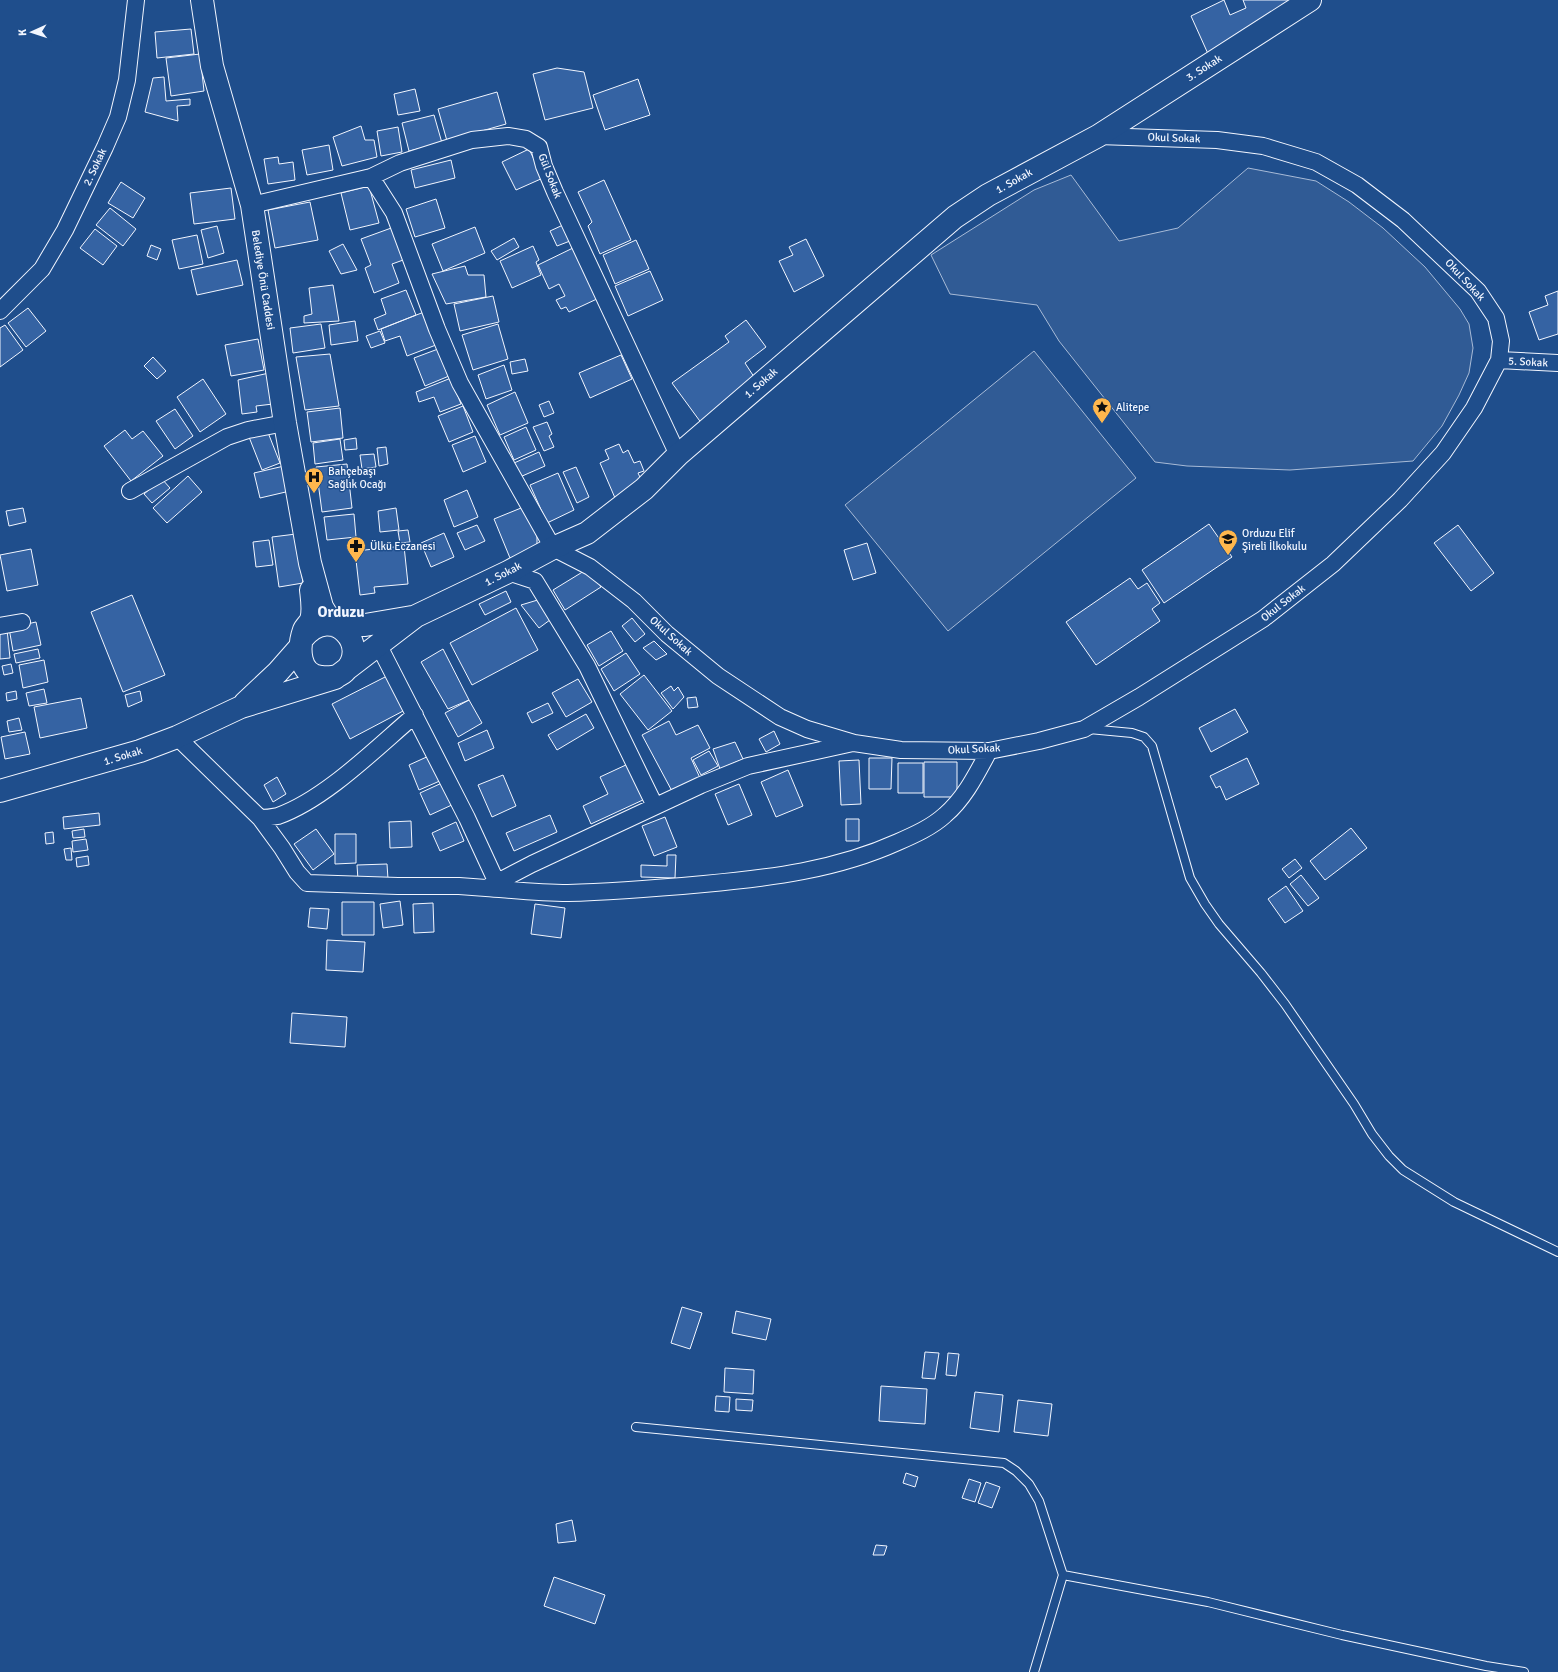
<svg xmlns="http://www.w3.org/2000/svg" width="1558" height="1672" font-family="Signika,sans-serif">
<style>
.built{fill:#305b95;stroke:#a8bbd7}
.building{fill:#3563a3;stroke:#f2f6ff}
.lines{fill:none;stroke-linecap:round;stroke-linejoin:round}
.lane-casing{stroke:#f2f6ff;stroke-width:10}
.street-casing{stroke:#f2f6ff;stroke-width:18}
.secondary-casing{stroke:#f2f6ff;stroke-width:24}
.lane{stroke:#1f4e8c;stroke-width:8}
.street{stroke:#1f4e8c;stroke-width:16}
.secondary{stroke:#1f4e8c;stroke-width:22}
.labels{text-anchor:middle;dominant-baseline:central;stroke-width:3;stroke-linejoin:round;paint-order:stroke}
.street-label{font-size:11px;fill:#f2f6ff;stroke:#1f4e8c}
.poi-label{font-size:11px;fill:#f2f6ff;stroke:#1f4e8c;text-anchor:start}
.district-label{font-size:15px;font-weight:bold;fill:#f2f6ff;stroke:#1f4e8c}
</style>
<rect width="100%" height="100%" fill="#1f4e8c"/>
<path class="built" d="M1248,168L1316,181L1349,202L1383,228L1425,267L1460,309L1469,324L1473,348L1469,373L1459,395L1442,426L1413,461L1290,470L1187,466L1155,462L1059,341L1037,305L950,294L931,255L1034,190L1071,175L1119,241L1178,228Z
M1034,351L1136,478L948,631L845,505Z"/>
<path class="building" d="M1224,0L1230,15L1246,8L1243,0H1296L1209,56L1191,16Z
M191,29L194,54L157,58L155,32Z
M200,54L204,91L171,96L166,58Z
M557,68L584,72L593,108L545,120L533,74Z
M164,77L166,101L190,99V105L177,106L178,121L145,112L153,78Z
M638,79L650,115L605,130L593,95Z
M415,89L420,111L398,115L394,94Z
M497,92L506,124L447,141L438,109Z
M434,115L442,143L409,151L402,123Z
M361,126L365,140H374L377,157L342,166L333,137Z
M398,127L402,152L381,156L377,131Z
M329,145L333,170L307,175L302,150Z
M529,149L543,178L516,190L502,162Z
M278,157L279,164L293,162L295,180L268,184L264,159Z
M451,160L455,178L415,188L411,170Z
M604,180L631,240L600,254L588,226L592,222L578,192Z
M121,182L145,198L133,218L108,203Z
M369,186L379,223L350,230L341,193Z
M231,188L235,219L194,224L190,193Z
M436,199L445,228L415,237L406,209Z
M310,202L318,240L275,248L268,210Z
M110,208L136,229L123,246L96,225Z
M563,225L570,241L557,246L550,231Z
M217,226L224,253L208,258L201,230Z
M394,227L406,259L392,264L399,283L374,293L365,268L371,265L361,239Z
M475,227L485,253L443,271L432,244Z
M95,229L117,246L103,265L80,248Z
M197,235L203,264L179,269L172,240Z
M514,238L519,247L497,260L491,251Z
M806,239L824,276L794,292L779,261L793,255L789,247Z
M636,240L649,269L615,284L603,255Z
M343,244L357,270L341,274L329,251Z
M151,245L161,249L157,260L147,256Z
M533,246L539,260L536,262L541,275L512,288L500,261Z
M575,247L599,298L569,312L566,307L561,309L556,300L565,296L559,284L549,289L538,265Z
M237,260L243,285L197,295L191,270Z
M465,266L468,275H484L486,297L446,304L432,274Z
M650,271L663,300L628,316L615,286Z
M333,285L339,321L304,323V316L312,314L309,288Z
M406,290L416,315L378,330L374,319L386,314L381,299Z
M1558,291V334L1539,340L1529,312L1548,305L1545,296Z
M493,296L499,322L460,331L454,304Z
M28,308L46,331L26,347L8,323Z
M424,312L436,345L407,356L400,336L385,341L381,329Z
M746,320L766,347L745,363L758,383L702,424L672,383L729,342L725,336Z
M355,321L358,341L331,345L329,325Z
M321,324L325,348L293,353L290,328Z
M498,324L508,359L473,370L462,335Z
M5,325L23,350L0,367V328Z
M380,331L385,343L371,348L366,336Z
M258,339L264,370L231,376L225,345Z
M438,349L449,376L425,386L414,358Z
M330,354L339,406L305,410L296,357Z
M621,355L632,379L590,398L579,373Z
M153,357L166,371L157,379L144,366Z
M525,359L528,371L512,374L510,362Z
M504,365L512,390L486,399L478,375Z
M269,373L273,404L256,406L257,412L242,414L238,380Z
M451,378L461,404L440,412L434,397L419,402L416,392Z
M203,379L226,414L200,432L177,397Z
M515,392L528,423L500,435L487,405Z
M549,401L554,413L544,417L539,405Z
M463,406L473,432L449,442L438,416Z
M340,408L343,438L311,442L307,412Z
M175,409L193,436L175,449L156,421Z
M547,422L552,434L549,436L554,447L544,451L533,427Z
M526,427L536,450L514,460L504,437Z
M125,430L132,439L143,431L163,456L131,481L104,446Z
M267,430L280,463L262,470L249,437Z
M475,436L486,462L463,472L452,445Z
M356,438L357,449L345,450L344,440Z
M340,439L343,460L315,464L313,443Z
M619,444L623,453L628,450L634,463L640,461L644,471L638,473L644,486L615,498L600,463L609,459L605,450Z
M386,447L388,464L379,466L377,448Z
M539,452L545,466L520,477L514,463Z
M374,454L376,467L362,469L360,455Z
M347,464L352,508L322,512L316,467Z
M284,466L290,491L260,498L254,473Z
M576,467L589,497L577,503L563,472Z
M558,473L574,510L547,523L530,485Z
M188,476L202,492L167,523L153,508Z
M162,479L170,488L152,503L144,494Z
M467,490L478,517L454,527L444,500Z
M526,506L537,532V548L510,558L494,519Z
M23,508L26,522L9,526L6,511Z
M396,508L399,530L380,532L378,511Z
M354,514L356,537L327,540L324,517Z
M1209,524L1232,557L1164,603L1142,570Z
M477,525L485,541L465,550L457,533Z
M1458,525L1494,573L1471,591L1434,543Z
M408,530L410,542L400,543L398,531Z
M444,533L454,557L431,567L421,543Z
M296,534L303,583L279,587L272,537Z
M269,540L273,565L256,567L253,542Z
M867,543L876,573L853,580L844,550Z
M404,546L408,584L374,587L375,593L360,595L355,551Z
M31,549L38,585L7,591L0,555Z
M589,568L601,587L565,610L553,590Z
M1130,578L1138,589L1147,583L1160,603L1152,609L1160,621L1096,665L1066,622Z
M506,591L511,602L485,615L479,604Z
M132,595L165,675L123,692L91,612Z
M541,599L554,617L539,628L521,605Z
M516,608L538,650L472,685L450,643Z
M632,618L645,634L635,642L622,626Z
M36,622L41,645L13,651L9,628Z
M7,629L10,658L0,659V630Z
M611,631L623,651L599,666L587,645Z
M654,641L667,654L656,660L643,648Z
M38,649L40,658L16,663L14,654Z
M443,649L469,700L448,709L421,662Z
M626,653L640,674L614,691L601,669Z
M44,660L48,682L23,688L19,665Z
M11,664L13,673L4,675L2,666Z
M644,675L672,711L648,730L620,694Z
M387,676L405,710L350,739L332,704Z
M578,679L592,702L566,717L552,693Z
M671,686L674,691L678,687L684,697L673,709L661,693Z
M44,689L47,703L29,706L26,693Z
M16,691L17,699L7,701L6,693Z
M140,691L142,701L128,707L125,695Z
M696,697L698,707L688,708L687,698Z
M81,698L87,728L40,738L34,707Z
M469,700L482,723L458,737L445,713Z
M548,703L553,713L532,723L527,713Z
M1235,709L1248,732L1211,752L1199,728Z
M586,714L594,728L557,750L548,735Z
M19,718L22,730L9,732L7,721Z
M669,721L676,735L698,725L710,748L691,758L700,778L673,793L642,735Z
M487,730L494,748L465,761L458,743Z
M774,731L780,744L766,752L759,739Z
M25,732L30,754L5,759L1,737Z
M735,742L743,759L720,769L713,749Z
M709,751L718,766L701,775L693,760Z
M431,755L442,780L419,790L409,765Z
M869,758H892L891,789H869Z
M1247,758L1259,784L1226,800L1220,786L1216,788L1210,776Z
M859,760L861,804L841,805L839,761Z
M924,762H957V797H924Z
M898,763H923V793H898Z
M628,764L645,799L591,824L583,806L608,794L600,777Z
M788,770L803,806L776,817L761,782Z
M503,775L516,806L492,817L478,785Z
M277,777L286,794L273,802L264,785Z
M444,782L454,804L430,815L420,793Z
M739,784L752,815L728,825L715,794Z
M99,813L100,825L64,829L63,817Z
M550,815L557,832L514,851L506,833Z
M665,817L677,847L654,856L642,826Z
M846,819H859V841H846Z
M411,821L412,847L390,848L389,822Z
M456,822L464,841L440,851L432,833Z
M1351,828L1367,848L1325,880L1310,861Z
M84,829L85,837L73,838L72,831Z
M316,829L334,854L313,870L294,844Z
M53,832L54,843L46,844L45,833Z
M335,834H356V863L335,864Z
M86,839L88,850L73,852L72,841Z
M71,848L72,860H66L64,849Z
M667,855H676L675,878L641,877V865L667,866Z
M88,856L89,865L77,867L76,858Z
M1295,859L1302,868L1289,878L1282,869Z
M387,864L388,879L358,880L357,865Z
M1301,875L1319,898L1308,906L1290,884Z
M1286,886L1303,911L1285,923L1268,899Z
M400,901L403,925L383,928L380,904Z
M342,902H374V935H342Z
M433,903L434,932L414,933L413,904Z
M535,904L565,908L561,938L531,934Z
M310,908L329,909L327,929L308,927Z
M327,940L365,942L363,972L326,970Z
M292,1013L347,1017L345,1047L290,1043Z
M682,1307L702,1313L690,1349L671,1343Z
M736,1311L771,1319L766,1340L732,1333Z
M925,1352L939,1353L935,1379L922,1378Z
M948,1353L959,1354L956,1376L946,1375Z
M725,1368L754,1370L753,1394L724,1392Z
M881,1386L927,1389L925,1424L879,1421Z
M975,1392L1003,1395L999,1432L970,1428Z
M716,1396L730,1397L729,1412L715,1411Z
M736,1399L753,1400L752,1411L736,1410Z
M1018,1400L1052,1404L1048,1436L1014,1432Z
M906,1473L918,1477L915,1487L903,1483Z
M969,1479L981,1483L975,1502L962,1498Z
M986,1482L1000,1487L992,1508L978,1503Z
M572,1520L576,1541L558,1543L556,1524Z
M876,1545L887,1546L884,1555H873Z
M554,1577L605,1595L595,1624L544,1606Z"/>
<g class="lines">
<defs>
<path id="lane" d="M1089,729L1132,733L1144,737L1152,746L1190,878L1205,904L1219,924L1261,973L1285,1004L1354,1104L1372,1134L1389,1156L1403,1170L1454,1202L1558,1252
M636,1427L1004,1463L1016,1471L1029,1484L1039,1501L1063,1575L1034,1672
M1063,1575L1208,1602L1342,1635L1486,1666L1524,1672"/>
<path id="street" d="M371,177L394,213L437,329L460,383L553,548L590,567L634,601L667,634L718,676L780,717L807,729L854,743L901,750L989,751L1039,741L1084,729L1139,697L1263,619L1333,564L1400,500L1443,453L1474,408L1499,360L1501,341L1496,318L1478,291L1403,220L1357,185L1316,162L1263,146L1217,140L1098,136
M252,205L371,177L400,163L472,140L508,136L526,139L539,147L544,166L555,192L678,455
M0,311L42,269L65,230L105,147L118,117L127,80L136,0
M1499,360L1558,363
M130,491L227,437L248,430L285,423
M508,572L535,581L587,666L655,806
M0,626L22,622
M378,644L467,818L497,883
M177,737L260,818L282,848L297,872L307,883L398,886H459L486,888L532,864L701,785L748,766L853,743
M260,818C266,818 273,817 278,816C326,799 377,747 415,715
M486,888C513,890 540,893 568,893C613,892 659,888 704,884C770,878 836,870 898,842C914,835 932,827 945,815C965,798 977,773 989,751"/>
<path id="secondary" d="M202,0L212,66L252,205L285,423L310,563L322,607L333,625H365L412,617
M303,638C333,602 372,647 344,672C339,677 328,678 321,677C298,675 298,647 304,630C305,627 309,624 311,620C314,611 312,599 311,590
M245,703L278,672L300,647
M0,791L140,751L177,737L241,707L335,678L416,616L508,572L553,548L587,533L644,489L678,455L955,217L988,195L1098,136L1310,0"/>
</defs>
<use href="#lane" class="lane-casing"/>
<use href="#street" class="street-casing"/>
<use href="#secondary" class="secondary-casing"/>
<use href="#lane" class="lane"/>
<use href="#street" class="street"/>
<use href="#secondary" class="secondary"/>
</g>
<defs>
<symbol id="sight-pin" viewBox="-11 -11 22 30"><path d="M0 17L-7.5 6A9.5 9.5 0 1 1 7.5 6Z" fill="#ffb74d" stroke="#1f4e8c"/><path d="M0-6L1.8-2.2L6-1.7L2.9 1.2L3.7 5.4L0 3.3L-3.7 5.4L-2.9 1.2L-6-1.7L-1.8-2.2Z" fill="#111"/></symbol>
<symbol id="hospital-pin" viewBox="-11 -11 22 30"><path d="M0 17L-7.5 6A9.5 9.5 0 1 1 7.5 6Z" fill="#ffb74d" stroke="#1f4e8c"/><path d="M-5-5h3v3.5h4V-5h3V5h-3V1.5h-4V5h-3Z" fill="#111"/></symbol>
<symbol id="school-pin" viewBox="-11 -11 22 30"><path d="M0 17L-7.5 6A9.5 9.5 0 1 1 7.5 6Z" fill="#ffb74d" stroke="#1f4e8c"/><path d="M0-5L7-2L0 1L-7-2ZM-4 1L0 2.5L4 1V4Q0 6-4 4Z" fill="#111"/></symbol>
<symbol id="pharmacy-pin" viewBox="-11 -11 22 30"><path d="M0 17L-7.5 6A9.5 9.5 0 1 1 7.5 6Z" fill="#ffb74d" stroke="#1f4e8c"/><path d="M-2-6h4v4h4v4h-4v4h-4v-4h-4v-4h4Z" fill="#111"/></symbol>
</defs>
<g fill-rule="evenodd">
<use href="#sight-pin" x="1091" y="396" width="22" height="30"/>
<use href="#hospital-pin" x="303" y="466" width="22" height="30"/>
<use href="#school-pin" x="1217" y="528" width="22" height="30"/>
<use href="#pharmacy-pin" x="345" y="535" width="22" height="30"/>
</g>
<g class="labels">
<g class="street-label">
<text transform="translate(1204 68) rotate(-33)">3. Sokak</text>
<text transform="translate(1174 138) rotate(2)">Okul Sokak</text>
<text transform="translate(95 167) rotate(-65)">2. Sokak</text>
<text transform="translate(550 176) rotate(69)">Gül Sokak</text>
<text transform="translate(1014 181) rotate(-29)">1. Sokak</text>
<text transform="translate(263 280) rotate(81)">Belediye Önü Caddesi</text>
<text transform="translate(1465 280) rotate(47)">Okul Sokak</text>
<text transform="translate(1528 362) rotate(3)">5. Sokak</text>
<text transform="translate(761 383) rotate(-41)">1. Sokak</text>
<text transform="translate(503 574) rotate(-27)">1. Sokak</text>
<text transform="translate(1283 603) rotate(-38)">Okul Sokak</text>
<text transform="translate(671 636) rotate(42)">Okul Sokak</text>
<text transform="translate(974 749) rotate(-3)">Okul Sokak</text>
<text transform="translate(123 756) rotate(-17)">1. Sokak</text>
</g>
<g class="poi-label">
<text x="1116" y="407">Alitepe</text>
<text x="328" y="471">Bahçebaşı<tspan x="328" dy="13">Sağlık Ocağı</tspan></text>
<text x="1242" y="533">Orduzu Elif<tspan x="1242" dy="13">Şireli İlkokulu</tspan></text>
<text x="370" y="546">Ülkü Eczanesi</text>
</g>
<g class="district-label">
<text x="341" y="612">Orduzu</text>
</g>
</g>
<g transform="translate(32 32) rotate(267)" stroke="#1f4e8c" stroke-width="3" paint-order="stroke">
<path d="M0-3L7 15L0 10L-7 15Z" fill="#f2f6ff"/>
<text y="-6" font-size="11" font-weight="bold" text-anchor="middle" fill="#f2f6ff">K</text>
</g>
</svg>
